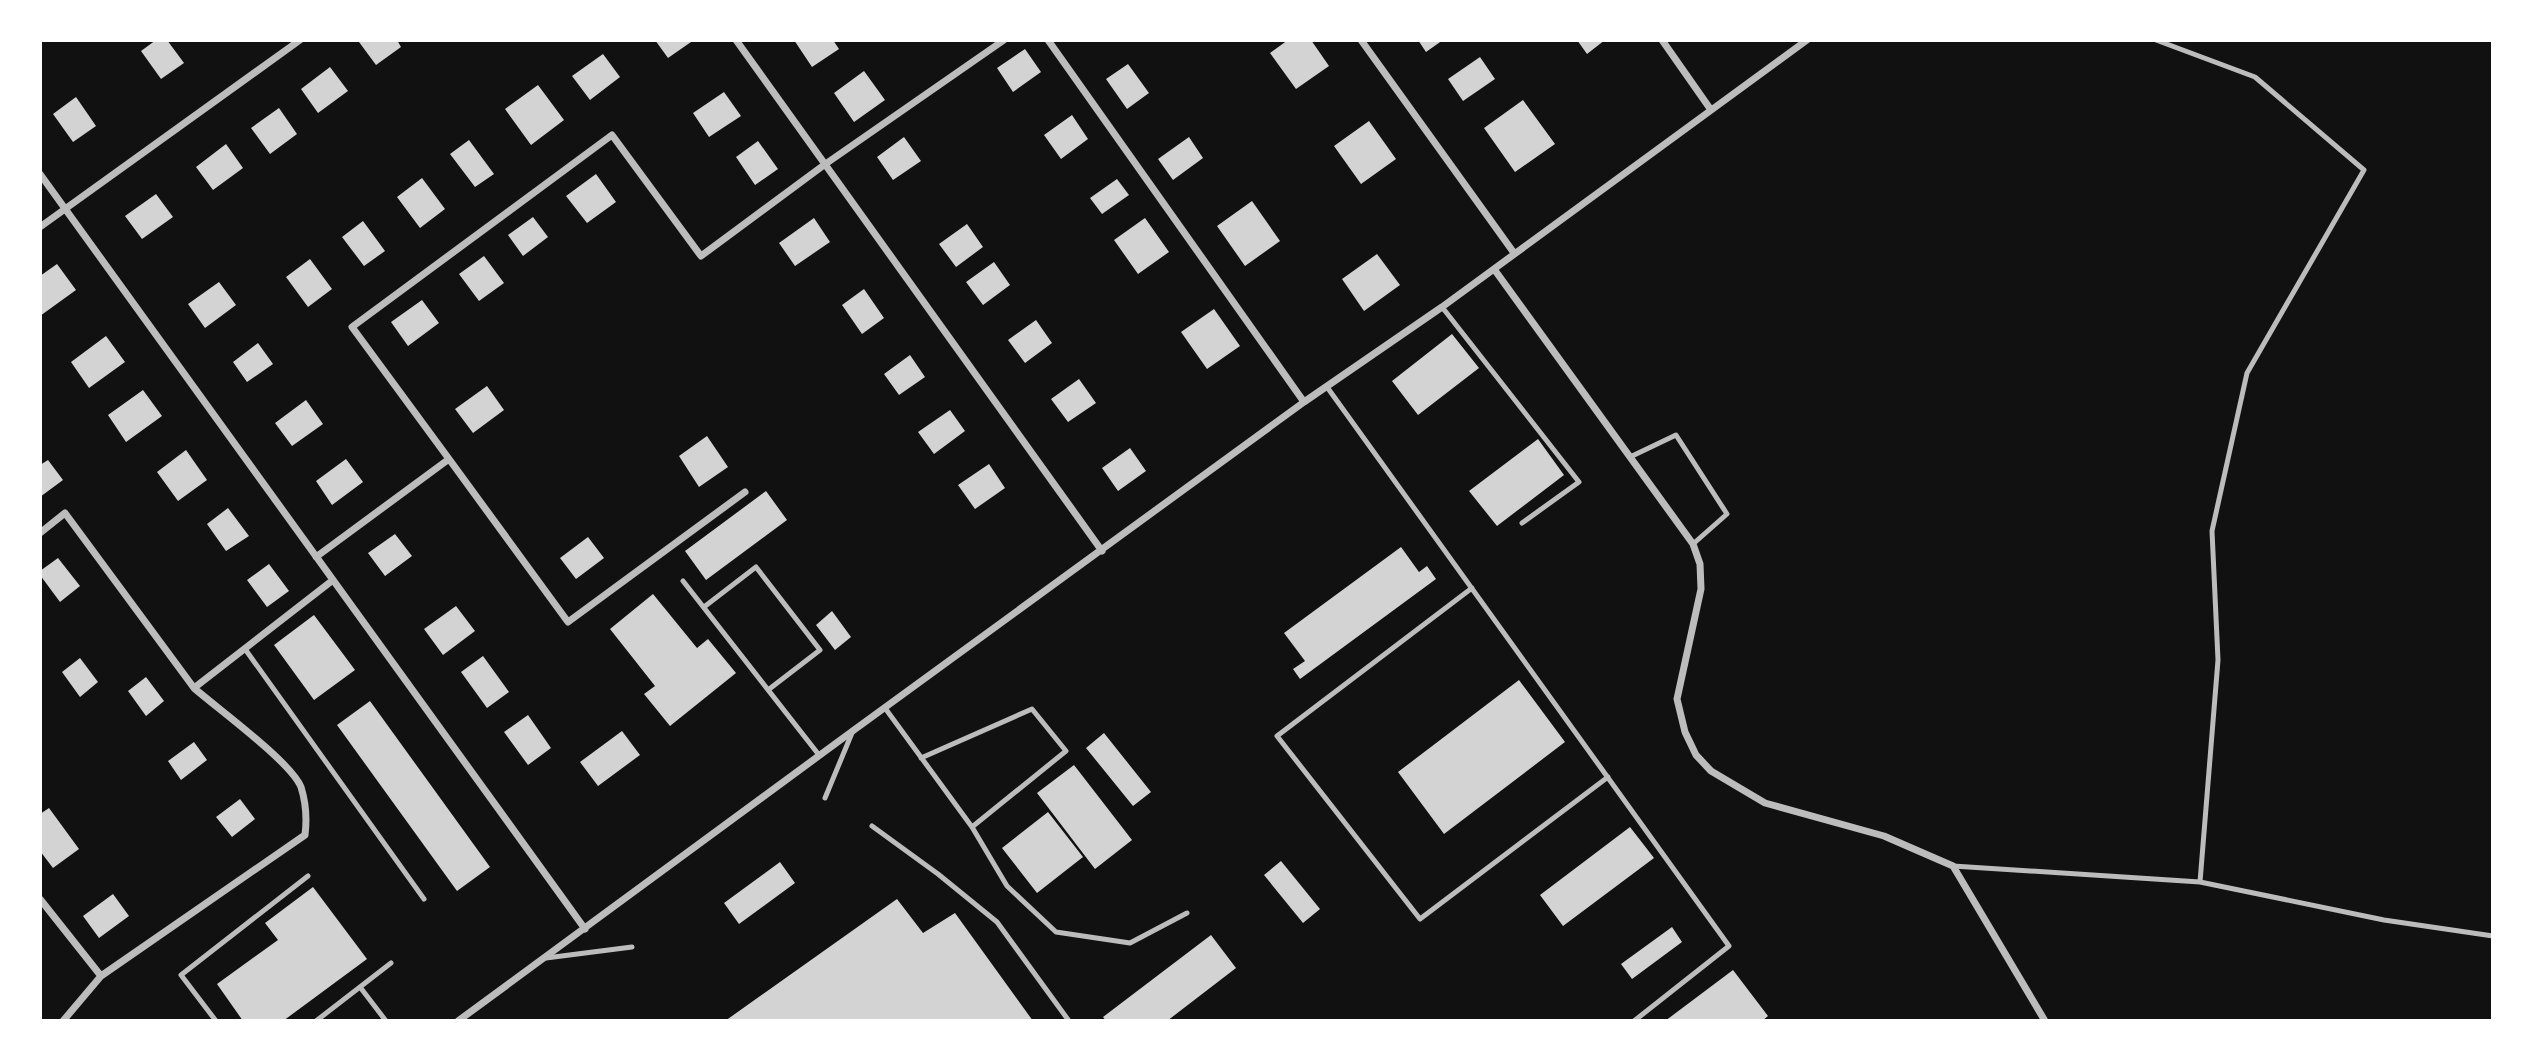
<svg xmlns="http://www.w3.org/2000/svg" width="2533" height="1061" font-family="'Playfair Display',serif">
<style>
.building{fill:#d3d3d3}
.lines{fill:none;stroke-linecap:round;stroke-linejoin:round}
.service{stroke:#bcbcbc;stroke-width:5}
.minor{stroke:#bcbcbc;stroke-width:7}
</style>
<rect width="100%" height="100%" fill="#111"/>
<path class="building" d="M156,40H167L184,63L161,79L141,51Z
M362,40H397L401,47L376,65L359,42Z
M655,40H689L691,42L668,58Z
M794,40H833L839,49L812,67Z
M1288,40H1311L1329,66L1296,89L1270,53Z
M1418,40H1443L1426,52Z
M1577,40H1605L1587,54Z
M1025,49L1041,72L1013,92L997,68Z
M603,54L620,77L590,100L572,76Z
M1480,57L1495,79L1463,101L1448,79Z
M1128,64L1149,93L1127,109L1106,79Z
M330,67L348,91L318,113L301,89Z
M864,71L885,100L854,122L834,93Z
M538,85L564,120L531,145L505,109Z
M724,92L741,116L709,137L693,113Z
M76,97L96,126L73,142L53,114Z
M1523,100L1555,144L1515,172L1484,128Z
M279,108L297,134L270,154L251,128Z
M1072,115L1088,139L1061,159L1044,135Z
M1369,121L1396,159L1361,184L1334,146Z
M904,137L921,161L893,180L877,157Z
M1189,137L1203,158L1173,180L1158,159Z
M469,140L494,174L475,187L450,154Z
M758,141L778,169L755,185L736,157Z
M226,144L243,168L213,190L196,167Z
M596,174L616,202L587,223L566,196Z
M422,178L445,209L420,228L397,197Z
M1117,179L1129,195L1102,214L1090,198Z
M156,194L173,217L142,239L125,216Z
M1252,201L1280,241L1245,266L1217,226Z
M533,217L548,237L523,256L508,235Z
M814,218L830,242L795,266L779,243Z
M1145,218L1169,252L1138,274L1114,240Z
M363,221L385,251L364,266L342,237Z
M967,224L983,247L956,267L939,244Z
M1377,254L1400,285L1364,311L1342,279Z
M484,256L504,283L479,301L459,274Z
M310,259L332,289L308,307L286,277Z
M994,262L1010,285L983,305L966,282Z
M57,264L76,290L40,316V276Z
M219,282L236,305L205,328L188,304Z
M864,289L884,318L862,334L842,305Z
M422,300L439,323L408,346L391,322Z
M1214,309L1240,346L1207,369L1181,332Z
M1036,320L1052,343L1025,363L1008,340Z
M1452,334L1479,368L1418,415L1392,381Z
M106,336L125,362L89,388L71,362Z
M258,343L273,364L247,382L233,362Z
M910,355L925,377L899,395L884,374Z
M1079,379L1096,403L1068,422L1051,399Z
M487,386L504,410L473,433L455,409Z
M143,390L162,416L126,442L108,415Z
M306,400L323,424L292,446L275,423Z
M950,410L965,431L934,454L918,432Z
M707,436L728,467L699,487L679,456Z
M1538,439L1564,475L1497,526L1469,491Z
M1130,448L1146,471L1118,491L1102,468Z
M186,450L207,480L178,501L157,472Z
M346,459L363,482L332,505L316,481Z
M48,460L63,480L40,497V465Z
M989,464L1005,488L975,509L958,485Z
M766,491L787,520L706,580L685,551Z
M228,508L249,536L226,551L207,524Z
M395,534L412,556L385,576L368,553Z
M588,537L604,558L576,579L560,558Z
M1401,547L1419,572L1427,566L1436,579L1300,679L1293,669L1305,661L1284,633Z
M58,558L80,586L60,602L40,575V571Z
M269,564L289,591L267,607L247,580Z
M653,594L697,648L708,639L736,673L670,726L644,694L655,686L610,629Z
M456,606L475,631L443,655L424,629Z
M832,611L851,637L835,650L816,625Z
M314,615L355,670L314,700L274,645Z
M483,656L509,692L487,708L461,672Z
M80,658L98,682L80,697L62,672Z
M146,677L164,701L146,716L128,691Z
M1519,680L1565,742L1444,834L1398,772Z
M370,701L490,867L457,891L337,725Z
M528,715L551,748L528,765L504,732Z
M622,731L640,755L598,786L580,762Z
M1104,733L1151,792L1133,806L1086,748Z
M194,742L207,760L181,780L168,761Z
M1074,765L1132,840L1095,869L1037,793Z
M240,799L255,819L232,837L216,817Z
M49,808L79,849L53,868L40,851V814Z
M1048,812L1083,857L1037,893L1002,848Z
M1630,827L1654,858L1563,926L1540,895Z
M1281,861L1320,909L1303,923L1264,875Z
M780,862L795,883L739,924L724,903Z
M313,887L367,959L283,1021H243L217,984L278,940L265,923Z
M113,894L129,916L99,938L83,916Z
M897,899L923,933L955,913L1033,1021H725Z
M1672,927L1682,942L1632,979L1621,964Z
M1211,935L1236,968L1167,1021H1106L1103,1017Z
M1733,970L1768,1016L1762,1021H1665Z"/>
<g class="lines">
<path class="service" d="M2156,40L2255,77L2364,170L2247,373L2212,531L2218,660L2200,882
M1442,307L1579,482L1522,523
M1327,387L1729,946L1634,1021
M1630,457L1676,435L1727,514L1693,544
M683,581L819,755
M1472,588L1277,736L1420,919L1608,777
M704,607L756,567L820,650L768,690
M245,649L424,899
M885,708L972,827L1066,751L1032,709L921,758
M825,798L852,733
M872,826L938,874L997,922L1069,1021
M972,827L1007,886L1056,932L1130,943L1187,913
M1953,866L2200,882L2384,920L2493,936
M546,958L632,947
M360,987L386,1021
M216,1021L181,975L308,876
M316,1021L391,963"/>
<path class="minor" d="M736,40L1102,551
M1048,40L1304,402
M1361,40L1514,253
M1662,40L1711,110
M40,174L585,929
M40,227L300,40
M1494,269L1693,544L1700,564L1701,589L1677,699L1685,732L1696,755L1711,771L1765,803L1884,836L1953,866L2045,1021
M449,459L568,622L745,492
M40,533L65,513L194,688L333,580
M316,557L449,459L352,327L612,135L701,256L824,165L1004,40
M40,899L101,976L305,835C307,819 306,803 301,787C291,762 218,709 194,688
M63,1021L101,976
M458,1021L854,730L1304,402L1442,307L1807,40"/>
</g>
<rect width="2533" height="1061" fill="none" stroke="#ffffff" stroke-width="84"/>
</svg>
